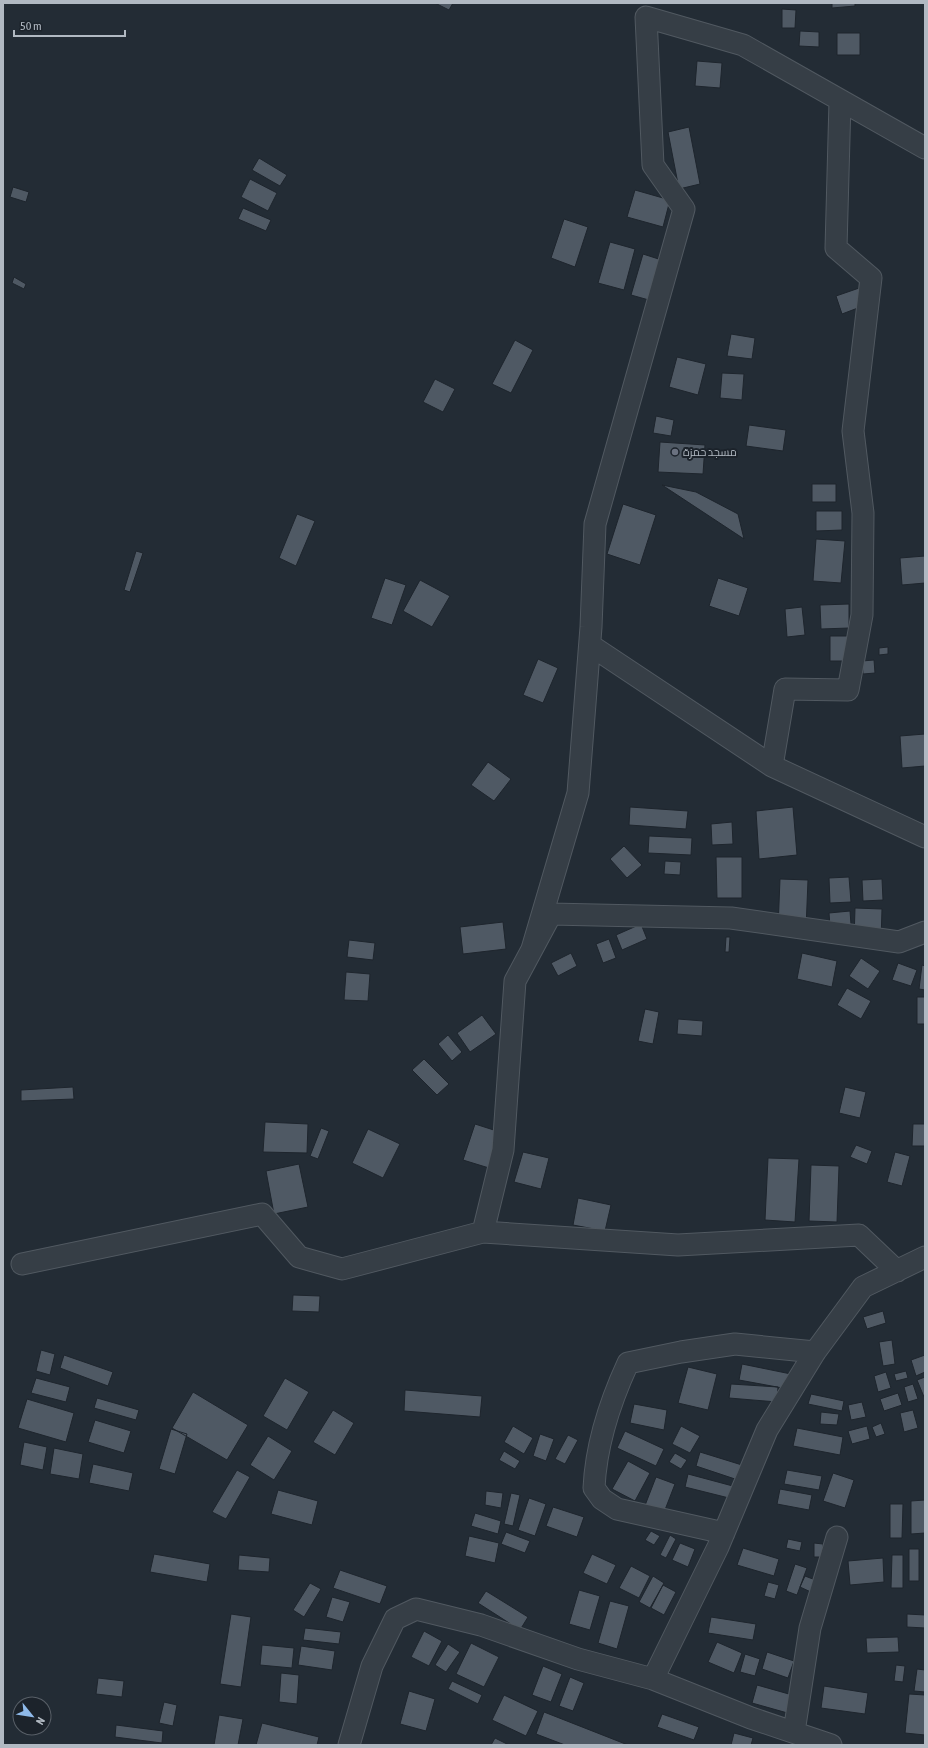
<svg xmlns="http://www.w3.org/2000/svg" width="928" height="1748" font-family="'Asap Condensed',Cairo,sans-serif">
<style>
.building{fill:#4f5964;stroke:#1e252d}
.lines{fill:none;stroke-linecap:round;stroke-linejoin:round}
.minor-casing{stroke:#515961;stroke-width:23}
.minor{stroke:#363e46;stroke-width:21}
.worship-dot{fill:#6b7280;stroke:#1c232b;stroke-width:1.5}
.labels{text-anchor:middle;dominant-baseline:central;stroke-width:4;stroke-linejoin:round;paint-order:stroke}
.poi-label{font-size:11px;fill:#b1b9c2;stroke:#1c232b;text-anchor:start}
</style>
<rect width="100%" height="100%" fill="#232c35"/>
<path class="building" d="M435,3H453L449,10Z
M832,3H855V6L832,8Z
M782,9L796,10L795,28H782Z
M800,31L819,32V47L799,46Z
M837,33H860V55H837Z
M697,61L722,63L720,88L695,86Z
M689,127L700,184L679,189L668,132Z
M259,158L287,175L280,186L252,170Z
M250,179L277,193L268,211L241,197Z
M13,187L29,192L26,202L10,197Z
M635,190L670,200L663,227L627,217Z
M243,208L271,220L266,231L238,219Z
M564,219L588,227L575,267L551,258Z
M610,242L635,249L624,290L598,283Z
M643,254L668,262L656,302L631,295Z
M14,277L26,284L24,289L12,283Z
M865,286L871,303L842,314L836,296Z
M731,334L755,338L752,359L727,356Z
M515,340L533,350L511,393L492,384Z
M677,357L706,364L698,395L669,387Z
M722,373L744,374L742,400L720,398Z
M435,379L455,389L443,412L423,402Z
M656,416L674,420L671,436L653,433Z
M749,425L786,430L783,451L746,446Z
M660,442L705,445L703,474L658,472Z
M812,484H836V502H812Z
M662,485L696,492L738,514L744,539Z
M623,504L656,515L640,565L607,554Z
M816,511H842V530L816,531Z
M297,514L315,521L296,566L279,558Z
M816,539L845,541L841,583L813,581Z
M136,551L143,553L130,592L124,590Z
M925,556V583L902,585L900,558Z
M385,578L406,585L392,625L371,618Z
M718,578L748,588L739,616L709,606Z
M420,580L450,596L432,627L403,611Z
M849,604V628L821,629L820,605Z
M802,607L805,635L787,637L785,609Z
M830,636H853V661H830Z
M888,647V654L879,655V648Z
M538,659L558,668L543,703L523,695Z
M874,660L875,673L863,674L862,661Z
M925,734V766L902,768L900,736Z
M488,762L511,779L494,801L471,785Z
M630,807L688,811L686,829L629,825Z
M793,807L797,855L759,859L756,811Z
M732,822L733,844L712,845L711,824Z
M649,836L692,838L691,855L648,853Z
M624,846L642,865L627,878L610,859Z
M716,857H742V898H717Z
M665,861L681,862L680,875L664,874Z
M849,877L851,902L830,903L829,878Z
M780,879L808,880L806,929L778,928Z
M882,879L883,900L863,901L862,880Z
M855,908L882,909L881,941L854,940Z
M850,911L852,938L831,940L829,913Z
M503,922L506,949L463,954L460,927Z
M641,924L647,939L622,950L616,935Z
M726,937H730L729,952H725Z
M609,939L616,958L603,963L596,944Z
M349,940L375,943L373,960L347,957Z
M571,953L577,966L558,976L551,963Z
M802,953L837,961L832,987L797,979Z
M861,958L880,971L868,989L849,976Z
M898,963L917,970L911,986L892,980Z
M922,965L925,966V990L919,989Z
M346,972L370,974L368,1001L344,1000Z
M847,988L871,1001L861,1019L837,1005Z
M917,997H925V1024H917Z
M645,1009L659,1012L653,1044L638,1041Z
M482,1015L496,1034L470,1052L457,1033Z
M678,1019L703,1021L702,1036L677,1034Z
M448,1035L462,1052L452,1061L438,1044Z
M424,1059L449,1084L437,1095L412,1070Z
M73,1087L74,1099L21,1101V1090Z
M845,1087L866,1092L860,1118L839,1113Z
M265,1122L308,1124L307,1153L263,1152Z
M475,1124L500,1132L489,1168L463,1160Z
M913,1124H925V1146H912Z
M321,1128L329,1131L318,1159L310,1156Z
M368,1129L400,1144L383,1178L352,1163Z
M856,1145L872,1151L867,1164L850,1157Z
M523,1152L549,1158L541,1189L514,1182Z
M895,1152L910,1156L902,1186L887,1182Z
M768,1158L799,1159L795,1222L765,1220Z
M299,1164L308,1207L274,1214L266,1171Z
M811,1165L839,1166L837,1222L809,1221Z
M578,1198L611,1205L605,1231L573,1225Z
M293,1295L320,1296L319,1312L292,1311Z
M883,1311L886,1323L867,1329L863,1317Z
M892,1340L895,1364L883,1366L879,1342Z
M41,1350L55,1354L50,1375L36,1371Z
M64,1355L113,1372L108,1386L60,1368Z
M925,1355V1372L916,1376L911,1360Z
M742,1364L791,1374L788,1389L739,1380Z
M688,1367L717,1374L708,1410L678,1403Z
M906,1371L908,1378L896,1381L894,1374Z
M886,1372L891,1388L878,1392L874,1376Z
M925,1377V1396L924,1397L917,1380Z
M36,1378L70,1387L66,1402L31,1393Z
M285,1378L309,1392L287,1430L263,1416Z
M731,1384L778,1387L777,1402L729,1398Z
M913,1384L918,1399L908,1402L904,1387Z
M405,1390L482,1396L480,1417L404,1411Z
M193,1392L248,1425L227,1460L172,1428Z
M898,1393L902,1405L884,1411L880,1399Z
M811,1394L844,1401L842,1411L808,1404Z
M97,1398L139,1410L136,1420L94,1408Z
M27,1399L74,1413L66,1442L18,1428Z
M862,1402L866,1417L851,1420L848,1405Z
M634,1404L667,1410L664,1430L630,1423Z
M333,1410L354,1423L335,1455L313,1442Z
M913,1410L918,1428L904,1432L900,1413Z
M821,1412L839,1414L837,1425L820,1424Z
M95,1420L131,1431L124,1453L88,1442Z
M881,1423L885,1434L876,1437L872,1427Z
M513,1426L533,1438L524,1454L504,1442Z
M681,1426L700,1436L690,1453L672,1444Z
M867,1426L870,1439L852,1444L848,1431Z
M797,1428L843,1437L840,1455L793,1446Z
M171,1429L187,1434L175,1474L159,1469Z
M625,1431L664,1449L656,1466L617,1448Z
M540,1434L554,1439L546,1461L533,1456Z
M568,1435L578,1440L565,1464L555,1459Z
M268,1436L292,1451L274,1480L250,1465Z
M24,1442L47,1447L43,1470L20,1465Z
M54,1448L83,1454L79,1479L50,1474Z
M504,1451L520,1461L515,1469L499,1460Z
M700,1452L742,1465L738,1480L696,1466Z
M675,1453L687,1460L681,1469L669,1462Z
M628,1461L650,1473L635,1501L612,1489Z
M93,1464L133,1473L129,1491L89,1483Z
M237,1470L250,1477L226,1519L212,1512Z
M787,1470L822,1476L819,1490L784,1484Z
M833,1473L854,1480L845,1508L823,1501Z
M688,1474L744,1489L741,1501L685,1487Z
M656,1477L675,1484L663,1515L644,1508Z
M780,1489L812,1495L809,1510L777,1504Z
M278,1490L318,1501L312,1525L271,1514Z
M486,1491L503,1493L501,1508L485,1505Z
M511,1493L520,1495L513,1526L504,1524Z
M529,1498L546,1504L535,1536L518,1530Z
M925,1500V1533L911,1534V1501Z
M890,1504H903L902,1538H890Z
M553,1507L584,1517L577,1537L546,1526Z
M475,1513L501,1521L498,1534L471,1526Z
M651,1531L660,1536L654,1545L645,1540Z
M506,1532L530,1541L525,1553L501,1544Z
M670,1535L676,1539L666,1558L660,1555Z
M469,1536L499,1543L495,1563L465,1556Z
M788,1539L802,1542L800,1551L786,1548Z
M680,1543L695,1549L688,1567L672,1560Z
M814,1543L823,1544V1557H814Z
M743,1548L779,1559L774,1576L737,1565Z
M909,1549H919V1581H909Z
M154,1554L210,1564L207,1582L150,1572Z
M592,1554L616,1565L607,1584L583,1573Z
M239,1555L270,1558L269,1572L238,1570Z
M892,1555H903V1588H891Z
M883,1558L884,1582L850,1585L848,1561Z
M795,1564L807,1568L797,1595L786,1591Z
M631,1566L650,1576L639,1598L619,1588Z
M340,1570L387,1586L380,1604L333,1588Z
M653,1576L664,1583L650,1608L639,1602Z
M805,1576L818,1581L813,1593L800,1587Z
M768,1582L779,1585L775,1599L764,1596Z
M310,1583L321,1589L304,1617L293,1610Z
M663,1585L676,1592L664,1615L651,1608Z
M579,1590L600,1596L590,1630L569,1624Z
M486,1591L528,1617L520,1630L478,1603Z
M332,1597L350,1602L343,1622L326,1617Z
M610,1601L629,1606L617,1649L598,1643Z
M231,1614L251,1617L241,1687L220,1684Z
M907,1614L925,1615V1628L907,1627Z
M711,1617L756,1624L753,1640L708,1633Z
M305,1628L341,1632L339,1644L303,1640Z
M424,1631L442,1641L429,1666L411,1657Z
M898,1637L899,1652L867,1653L866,1638Z
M717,1642L742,1653L734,1673L708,1662Z
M471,1643L499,1657L484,1687L456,1674Z
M448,1644L460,1652L446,1672L435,1665Z
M262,1645L294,1648L292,1668L260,1665Z
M301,1646L335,1651L332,1670L298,1665Z
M767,1652L794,1661L788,1678L762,1669Z
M745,1654L760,1659L755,1676L740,1672Z
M896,1665L905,1666L903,1682L894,1681Z
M543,1666L562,1674L551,1702L532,1695Z
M917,1669L925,1670V1692L914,1691Z
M281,1673L299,1675L297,1704L279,1702Z
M570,1677L584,1683L573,1711L559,1706Z
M98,1678L124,1681L122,1697L96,1694Z
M452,1681L482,1695L478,1704L448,1689Z
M757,1685L796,1696L791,1714L752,1703Z
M824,1686L868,1693L865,1714L821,1708Z
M409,1691L435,1699L426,1731L400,1724Z
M909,1694L925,1695V1735L905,1733Z
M504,1695L538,1711L526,1736L492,1720Z
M164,1702L177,1705L173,1726L159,1723Z
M544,1712L628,1745H565L536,1734Z
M662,1714L699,1727L694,1740L657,1727Z
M219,1715L243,1719L238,1745H214Z
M262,1723L319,1737L317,1745H256Z
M116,1725L163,1731L162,1743L115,1737Z
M734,1733L753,1738L751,1745H731Z
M495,1738L509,1745H491Z"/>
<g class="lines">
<defs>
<path id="minor" d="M840,101L836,248L871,278L853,431L863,513L862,615L848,690L785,689L772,766L925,837
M590,645L772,766
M532,949L578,793L591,627L595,524L684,209L653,165L646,17L743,45L925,148
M483,1232L503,1150L515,981L551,914L731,918L899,942L925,932
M22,1264L262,1214L299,1257L342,1269L483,1232L678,1245L859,1235L897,1271
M724,1533L617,1509L602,1499L594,1488C596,1445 610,1402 628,1363L681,1352L735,1344L815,1352
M653,1679L718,1547L767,1430L815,1352L863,1287L925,1257
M794,1732L810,1628L837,1537
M349,1745L372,1666L395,1619L416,1609L481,1625L578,1659L653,1679L751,1718L831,1745"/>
</defs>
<use href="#minor" class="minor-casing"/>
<use href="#minor" class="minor"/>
</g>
<circle class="worship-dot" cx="675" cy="452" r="4"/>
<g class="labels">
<g class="poi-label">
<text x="683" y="452">مسجد حمزة</text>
</g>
</g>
<rect width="928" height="1748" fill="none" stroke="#b1b9c2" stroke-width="8"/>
<g transform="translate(32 1716) rotate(120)"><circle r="19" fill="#1c232b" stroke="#585f67"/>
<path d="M0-3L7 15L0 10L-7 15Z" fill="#8fbaea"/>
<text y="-6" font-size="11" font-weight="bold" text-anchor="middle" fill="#b1b9c2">N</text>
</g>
<path d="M14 30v6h111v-6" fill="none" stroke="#b1b9c2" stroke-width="2"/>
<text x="20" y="30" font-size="12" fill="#b1b9c2" stroke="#1c232b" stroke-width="3" paint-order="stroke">50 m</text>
</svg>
